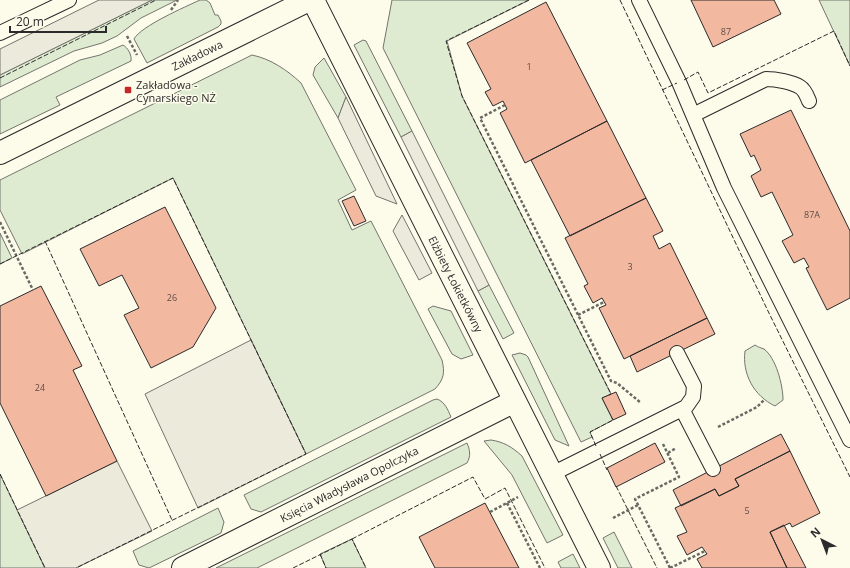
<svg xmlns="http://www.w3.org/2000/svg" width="850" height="568" font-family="'Open Sans',sans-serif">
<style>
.green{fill:#deebd1;stroke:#74746e}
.parking{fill:#eceadb;stroke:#74746e}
.building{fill:#f2b8a0;stroke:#2b2b2b}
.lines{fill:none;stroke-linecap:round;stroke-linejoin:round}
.service-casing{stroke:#2b2b2b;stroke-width:16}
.minor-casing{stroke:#2b2b2b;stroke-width:24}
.tertiary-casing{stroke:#2b2b2b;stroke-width:24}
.path{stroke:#6a6964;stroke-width:2.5;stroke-dasharray:3 2;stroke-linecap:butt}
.service{stroke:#fdfbea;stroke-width:14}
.minor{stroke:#fdfbea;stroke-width:22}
.tertiary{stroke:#fdfbea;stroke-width:22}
.fence{stroke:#2b2b2b;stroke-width:1;stroke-dasharray:5 2;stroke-linecap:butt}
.poi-dot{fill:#c62828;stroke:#fdfbea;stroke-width:1.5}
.labels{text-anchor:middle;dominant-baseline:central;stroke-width:3;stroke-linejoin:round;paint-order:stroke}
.number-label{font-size:9px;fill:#5d4e48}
.street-label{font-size:11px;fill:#2b2b2b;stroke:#fdfbea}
.poi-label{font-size:11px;fill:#2b2b2b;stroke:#fdfbea;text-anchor:start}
</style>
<rect width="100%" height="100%" fill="#fdfbea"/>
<path class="green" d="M152,0H177L141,18L117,36L102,43L74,51L0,87V75Z
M200,0H206L210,3L215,15H218L221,21V24L218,27L147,63L134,39C141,26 185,7 200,0Z
M392,0H529L447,41L462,96L611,394L602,398L613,420L590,432L592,437L581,442L383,48Z
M819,0H850V66Z
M363,40L366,41L412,131L401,137L354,45Z
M123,45C128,48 132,55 131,61L56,97L60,105L0,134V100L80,60L100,55Z
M252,55C271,59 287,70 301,83L356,190L338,200L352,230L371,221L442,360C445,373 444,379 435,389L306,454L173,178L22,254L0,210V180Z
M324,58L346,97L338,118L313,75L315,67Z
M0,233L12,258L0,264Z
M489,285L514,333L503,339L478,291Z
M433,306L451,311L473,355L461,359L452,354L428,309Z
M755,345C758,347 761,348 764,349C776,358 783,385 783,400L775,406C754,396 742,374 745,351Z
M520,353L526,355L528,357L569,446L555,440L512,355Z
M437,399C445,402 448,410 451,417L261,512L251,509L244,495L433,400Z
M491,440C504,442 512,447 522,456L563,535L547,543L512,475L484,441Z
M467,443C470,450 471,456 467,463L257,568H216Z
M0,474L45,568H0Z
M218,508L224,522L221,533L149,568L139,565L133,551Z
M614,532L632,568H618L603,538Z
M352,539L366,568H326L320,554Z
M573,554L580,568H561L558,562Z"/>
<path class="parking" d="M99,0H152L0,75V49Z
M346,97L397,204L376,196L338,118Z
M412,131L489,285L478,291L401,137Z
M402,215L432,273L419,280L393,231Z
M251,340L306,454L198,508L145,394Z
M117,461L152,531L76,568H45L17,510Z"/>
<path class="building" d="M691,0H774L781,14L713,47Z
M546,2L607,121L525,163L500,113L507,109L503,101L493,106L485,92L491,89L467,43Z
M791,110L850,231V298L827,310L806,268L809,267L804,258L794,263L782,241L793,235L772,192L761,197L751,176L761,170L754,155L751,157L740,134Z
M607,121L646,198L570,236L531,160Z
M354,196L366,221L354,226L342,201Z
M646,198L663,231L653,236L659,249L670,243L707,318L624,359L599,308L606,305L602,298L593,303L584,286L588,284L565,238Z
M165,207L216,308L193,347L151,368L124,315L139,308L122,275L99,286L80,249Z
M41,286L82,366L73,370L117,461L46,496L0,403V306Z
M707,318L715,334L637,372L630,356Z
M616,392L626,414L613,420L602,398Z
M781,434L790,451L735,479L739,486L719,496L715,489L681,506L673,490Z
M655,443L665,462L616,487L607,468Z
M790,451L820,513L792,527L790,523L770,532L787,568H702L697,559L707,554L702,547L687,555L677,536L687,532L675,508L715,489L719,496L739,486L735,479Z
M485,503L519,568H435L419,537Z
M784,525L806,568H787L770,532Z"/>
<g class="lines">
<defs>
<path id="service" d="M639,0L679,82L724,188L850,440
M0,33L69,0
M693,115L766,79C776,79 792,82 800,87C805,90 807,96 809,101
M682,409L713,469
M552,474L686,407L693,397L694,386L677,353"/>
<path id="minor" d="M313,0L599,568
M183,568L515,401"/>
<path id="tertiary" d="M0,153L309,0"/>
</defs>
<use href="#service" class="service-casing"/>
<use href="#minor" class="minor-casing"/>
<use href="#tertiary" class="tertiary-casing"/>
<path class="path" d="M171,10L178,0
M127,36L137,55
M505,105L480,118L611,381L617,383L641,403
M0,222L33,290
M578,315L604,302
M718,427L757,407L764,400
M663,444L679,477L635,499L670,568
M668,453L676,448
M507,503L540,568
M490,512L518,497
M613,518L638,505
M670,568L705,551"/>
<use href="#service" class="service"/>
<use href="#minor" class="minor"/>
<use href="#tertiary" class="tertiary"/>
<path class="fence" d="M529,0L446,41L462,96L611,394L609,395
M620,0L767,309L850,477
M0,78L156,0
M684,80L698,72L708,93L834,31L850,66
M662,90L677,83
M45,241L172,520
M0,264L173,178L306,454L76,568
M596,446L590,432L613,420L612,418
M600,454L607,470
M0,474L45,568
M616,486L657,568
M352,539L473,477L485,499L505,488L545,568
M320,554L326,568
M293,568L352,539L366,568"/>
</g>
<rect class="poi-dot" x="124" y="86" width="8" height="8" rx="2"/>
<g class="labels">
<g class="number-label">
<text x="726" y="31">87</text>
<text x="529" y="66">1</text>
<text x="812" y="214">87A</text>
<text x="630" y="266">3</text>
<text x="172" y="297">26</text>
<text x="40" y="387">24</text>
<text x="747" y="510">5</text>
</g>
<g class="street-label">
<text transform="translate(197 55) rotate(-26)">Zakładowa</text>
<text transform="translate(456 284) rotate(63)">Elżbiety Łokietkówny</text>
<text transform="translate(349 484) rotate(-27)">Księcia Władysława Opolczyka</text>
</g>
<g class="poi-label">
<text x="136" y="84">Zakładowa -<tspan x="136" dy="13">Cynarskiego NŻ</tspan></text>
</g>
</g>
<g transform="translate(822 540) rotate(318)" stroke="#fdfbea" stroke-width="3" paint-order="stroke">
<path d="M0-3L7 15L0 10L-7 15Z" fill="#2b2b2b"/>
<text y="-6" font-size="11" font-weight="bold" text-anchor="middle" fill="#2b2b2b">N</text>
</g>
<path d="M10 26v6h96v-6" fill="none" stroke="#2b2b2b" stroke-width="2"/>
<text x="16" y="26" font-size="12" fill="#2b2b2b" stroke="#fdfbea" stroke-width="3" paint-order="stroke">20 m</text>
</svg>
